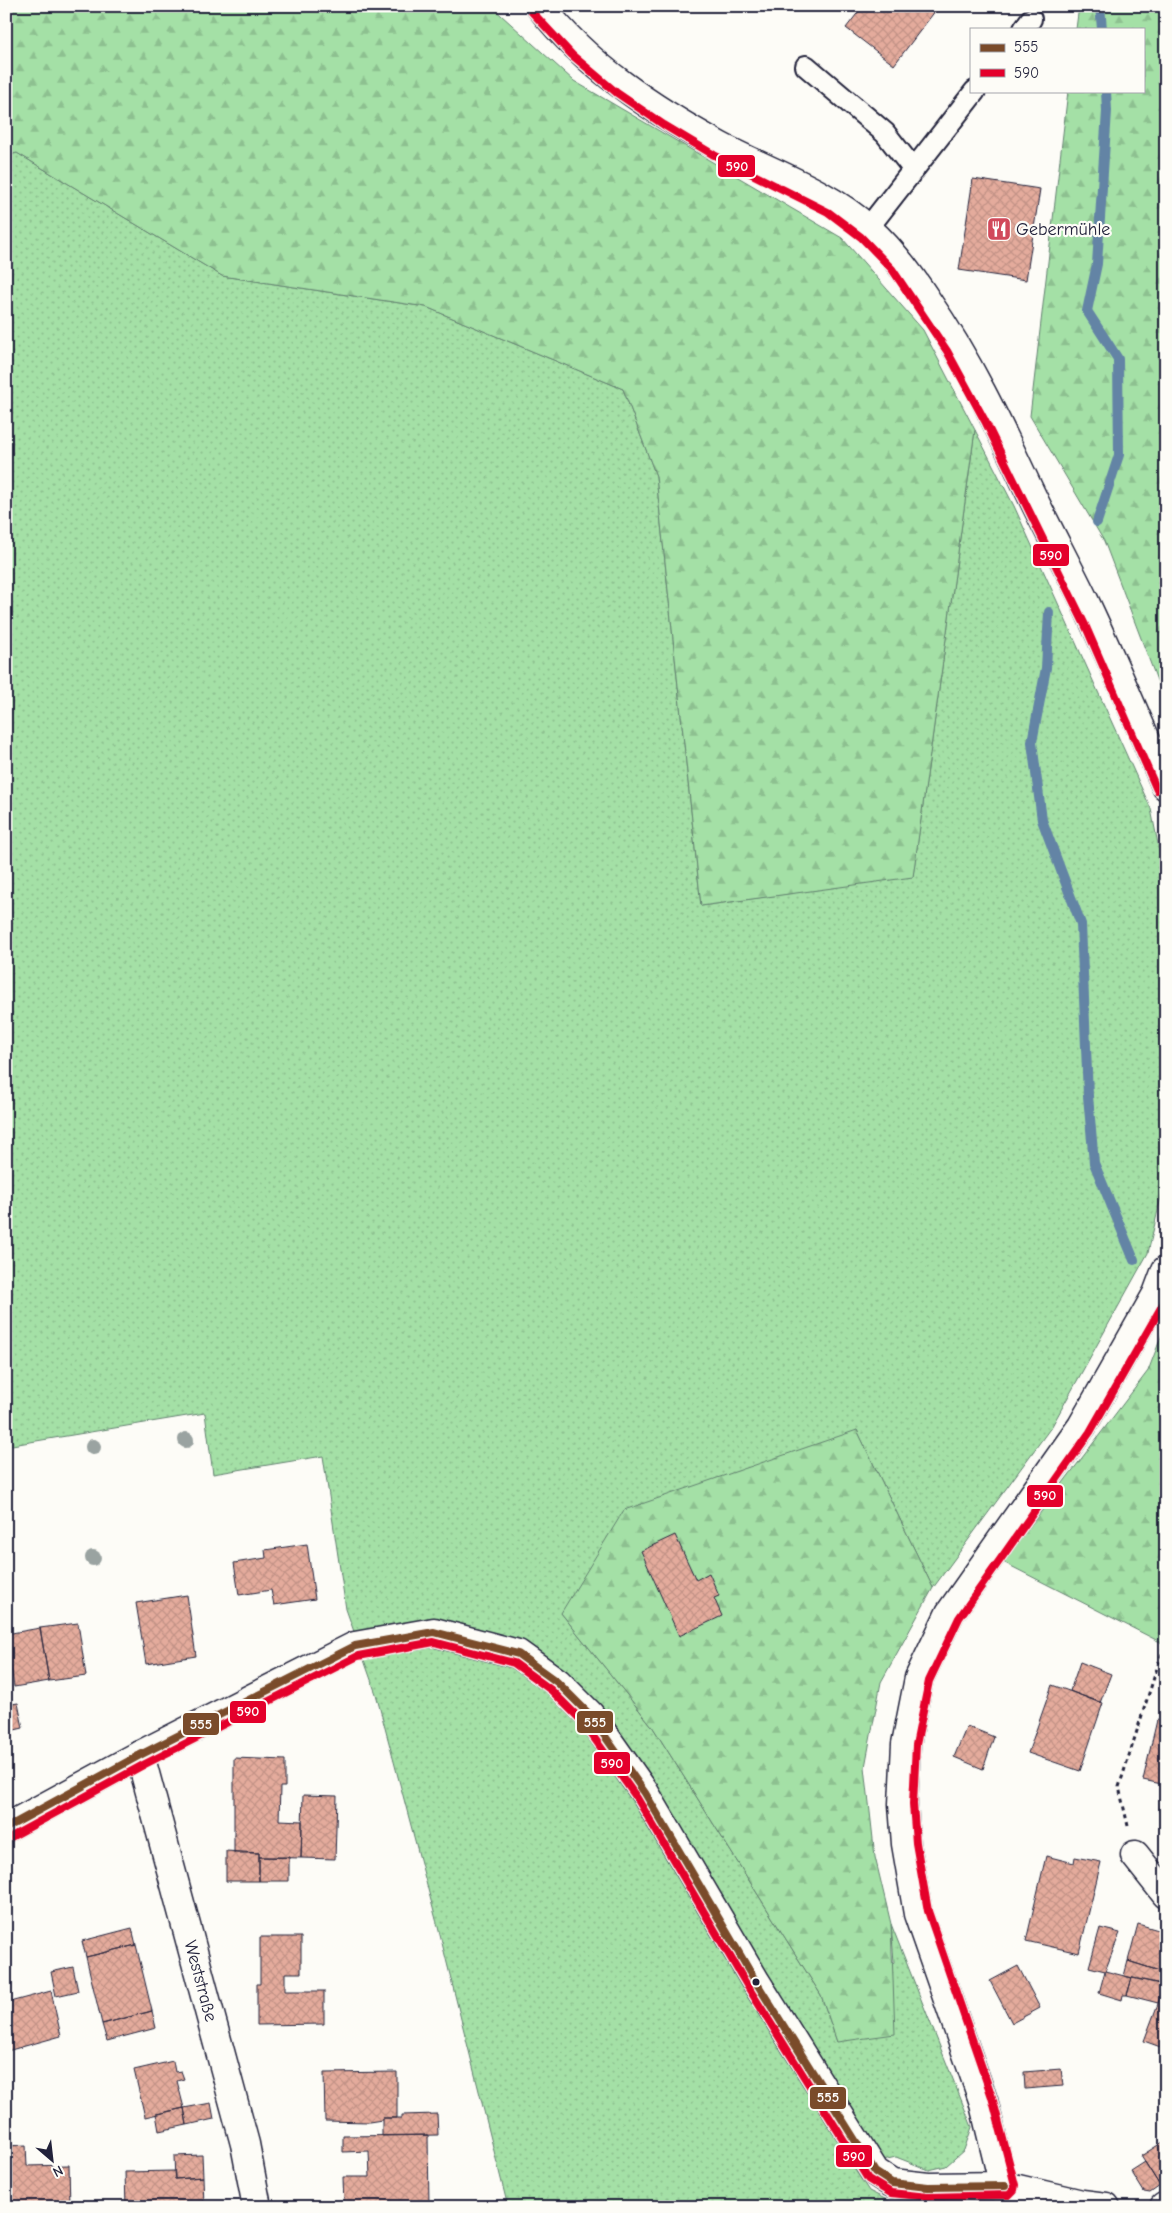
<svg xmlns="http://www.w3.org/2000/svg" width="1172" height="2213" font-family="'Comic Neue',sans-serif">
<style>
.grass{fill:url(#grass-dots);stroke:#638170}
.forest{fill:url(#forest-firs);stroke:#638170}
.lines{fill:none;stroke-linecap:round;stroke-linejoin:round}
.stream{stroke:#6384a5;stroke-width:10}
.building{fill:url(#building-cross-hatch);stroke:#22223b}
.lane-casing{stroke:#22223b;stroke-width:24}
.street-casing{stroke:#22223b;stroke-width:31}
.path{stroke:#22223b;stroke-width:3;stroke-dasharray:4 4;stroke-linecap:butt}
.lane{stroke:#fdfcf7;stroke-width:20}
.street{stroke:#fdfcf7;stroke-width:28}
.bus-1-casing{stroke:#fdfcf7;stroke-width:11}
.bus-2-casing{stroke:#fdfcf7;stroke-width:11}
.bus-1{stroke:#7a4b2a;stroke-width:8}
.bus-2{stroke:#e4002b;stroke-width:8}
.tree{fill:#9aa3a1}
.bus-dot{fill:#22223b;stroke:#fdfcf7;stroke-width:2}
.labels{text-anchor:middle;dominant-baseline:central;stroke-width:4.5;stroke-linejoin:round;paint-order:stroke}
.poi-label{font-size:18px;fill:#22223b;stroke:#fdfcf7;text-anchor:start}
.street-label{font-size:18px;fill:#22223b;stroke:#fdfcf7}
.line-badge{stroke:#fdfcf7;stroke-width:2}
.badge-label{font-size:14px;text-anchor:middle;font-weight:bold;fill:#fff}
</style>
<defs>
<pattern id="grass-dots" width="8" height="8" patternUnits="userSpaceOnUse" patternTransform="scale(1.25)"><rect width="8" height="8" fill="#a4e0a6"/><path d="M2 2h.1M6 6h.1" fill="none" stroke="#8dc090" stroke-width="1.8" stroke-linecap="round"/></pattern>
<pattern id="forest-firs" width="22" height="20" patternUnits="userSpaceOnUse" patternTransform="scale(1.25)"><rect width="22" height="20" fill="#a4e0a6"/><path d="M5 1l3.5 6h-7zM16 11l3.5 6h-7z" fill="#8dc090"/></pattern>
<pattern id="building-cross-hatch" width="8" height="8" patternUnits="userSpaceOnUse" patternTransform="scale(1.25)"><rect width="8" height="8" fill="#e4ab9c"/><path d="M0 0l8 8M0 8l8-8" fill="none" stroke="#c39387"/></pattern>
</defs>
<rect width="100%" height="100%" fill="#fdfcf7"/>
<filter id="ink" filterUnits="userSpaceOnUse"><feTurbulence type="fractalNoise" baseFrequency=".02" numOctaves="2"/><feDisplacementMap in="SourceGraphic" scale="10" xChannelSelector="R" yChannelSelector="G"/><feConvolveMatrix kernelMatrix="1 2 1 2 8 2 1 2 1" color-interpolation-filters="sRGB"/></filter>
<g filter="url(#ink)">
<path class="grass" d="M17,153L222,276L426,307L623,389L656,476L701,906L913,876L975,430L1014,506L1151,809L1166,884V1176L1148,1253L1052,1426L933,1588L857,1430L561,1613L652,1726L821,1995L837,2042L894,1962L891,1924L972,2127L964,2150L946,2166L929,2170L896,2157L853,2167L869,2191L901,2207H508L438,1927L376,1694L346,1609L323,1456L213,1474L205,1413L6,1446V156Z"/>
<path class="forest" d="M6,6H491L574,81L842,238L923,330L975,430L913,877L701,906L656,476L623,389L426,307L222,276L17,153L6,156Z
M1079,6H1166V704L1104,541L1030,416L1068,91H1143V29H1076Z
M1166,1324V1645L1003,1562L1148,1371Z
M857,1430L933,1588L881,1682L865,1767L875,1857L891,1924L895,2034L837,2042L821,1995L652,1726L561,1613L624,1510Z"/>
<g class="lines">
<path class="stream" d="M1100,6L1102,29
M1097,522L1119,455L1118,359L1087,311L1097,264L1107,111L1106,91
M1049,612L1046,668L1032,742L1042,820L1081,924L1088,1096L1094,1163L1134,1260"/>
</g>
<path class="building" d="M863,6H939L894,65L846,28Z
M973,179L1040,189L1026,280L959,270Z
M675,1535L696,1580L709,1573L719,1596L714,1598L722,1616L679,1636L641,1551Z
M307,1544L315,1599L274,1605L271,1590L239,1595L234,1563L266,1558L265,1550Z
M187,1595L196,1656L146,1664L136,1603Z
M78,1623L86,1676L49,1681L40,1628Z
M40,1628L49,1681L14,1687L6,1634Z
M1080,1662L1111,1674L1100,1703L1070,1691Z
M1052,1685L1103,1703L1080,1771L1028,1753Z
M18,1703L23,1728L6,1732V1705Z
M1157,1720L1166,1722V1785L1143,1780Z
M967,1726L994,1737L983,1769L954,1757Z
M234,1758L285,1760V1787H280L279,1820L302,1821L301,1858L259,1857V1853H234Z
M1166,1785V1814L1159,1812Z
M303,1795L337,1796L335,1859L301,1858Z
M226,1851L259,1853V1881H226Z
M1046,1856L1074,1863L1075,1857L1101,1862L1079,1953L1026,1941Z
M259,1857H289V1881H259Z
M1138,1924L1165,1932L1164,1938H1166V1973L1128,1961Z
M132,1928L136,1945L86,1957L82,1941Z
M1100,1928L1120,1933L1105,1971L1089,1967Z
M260,1937H301V1973H285V1991H324V2024L257,2025V1984H260Z
M136,1945L152,2011L102,2024L86,1957Z
M1128,1961L1166,1973V1985L1124,1976Z
M1018,1966L1040,2008L1012,2023L990,1981Z
M73,1967L78,1991L56,1996L51,1972Z
M1105,1971L1132,1978L1127,1995H1123L1122,2000L1099,1993Z
M1132,1978L1165,1985L1158,2003L1127,1995Z
M1165,1985H1166V2049L1144,2041Z
M51,1991L61,2036L7,2051L6,2003Z
M152,2011L156,2028L107,2041L102,2024Z
M173,2061L175,2072L181,2071L184,2079L177,2081L184,2108L145,2117L134,2070Z
M1061,2069L1063,2086L1025,2089L1024,2072Z
M397,2072V2118H382V2120L369,2122L325,2121L324,2073Z
M211,2103L214,2119L187,2125L184,2108Z
M184,2108L187,2125L159,2131L156,2114Z
M437,2114L438,2135L382,2136V2118H402V2115Z
M428,2135L429,2207H344L343,2177H370L369,2151L343,2152V2136Z
M1166,2140V2182L1160,2186L1141,2156Z
M26,2145L27,2166L69,2165L70,2207H6V2146Z
M202,2155L203,2177L175,2179L174,2156Z
M1145,2162L1160,2186L1150,2193L1144,2192L1131,2171Z
M174,2171L175,2179L203,2177L204,2207H126L125,2172Z"/>
<g class="lines">
<defs>
<path id="lane" d="M1024,29L1031,19
M806,66L885,133L914,170
M868,228L975,91"/>
<g id="street">
<path d="M540,6C588,67 652,109 719,146C770,173 825,190 868,229C892,250 910,275 927,301C968,360 998,424 1028,488C1046,526 1066,563 1084,600C1113,661 1139,724 1166,786"/>
<path id="s1" d="M140,1755L245,2144L257,2207"/>
<path d="M6,1828L140,1755L355,1646L434,1632L518,1654L557,1682L590,1715L645,1793L756,1982L875,2172L892,2183L928,2187L1005,2186L1082,2204L1106,2207"/>
<path d="M1135,1855L1166,1894"/>
<path d="M1009,2207L983,2100L918,1914L906,1844L903,1804L906,1744L919,1678L950,1613L1082,1426L1157,1294L1166,1270"/>
<path d="M1164,2207L1166,2206"/>
</g>
</defs>
<use href="#lane" class="lane-casing"/>
<use href="#street" class="street-casing"/>
<path class="path" d="M6,1002L8,1001
M1128,1826L1119,1787L1166,1640"/>
<use href="#lane" class="lane"/>
<use href="#street" class="street"/>
<defs>
<path id="bus-1" d="M6,1828L140,1755L355,1646L434,1632L518,1654L557,1682L590,1715L645,1793L756,1982L875,2172L892,2183L928,2187L1005,2186"/>
<path id="bus-2" d="M532,12L572,55L617,93L664,125L714,155L828,212L861,237L892,269L947,351L985,421L1086,627L1157,790
M11,1837L145,1764L358,1656L434,1642L514,1663L551,1690L582,1721L637,1798L748,1987L868,2179L891,2193L928,2197L1009,2195L1014,2190L1015,2185L992,2097L928,1911L916,1843L913,1804L916,1745L929,1681L959,1618L1090,1432L1166,1299"/>
</defs>
<use href="#bus-1" class="bus-1-casing"/>
<use href="#bus-2" class="bus-2-casing"/>
<use href="#bus-1" class="bus-1"/>
<use href="#bus-2" class="bus-2"/>
</g>
<g class="tree">
<circle cx="186" cy="1440" r="8"/>
<circle cx="93" cy="1447" r="8"/>
<circle cx="93" cy="1558" r="8"/>
</g>
</g>
<defs>
<symbol id="restaurant-square" viewBox="-11 -11 22 22"><rect x="-9" y="-9" width="18" height="18" rx="4" fill="#d1495b" stroke="#fdfcf7"/><path d="M-5-6h1v4h1v-4h1v4h1v-4h1v5L-1.5 .5V6h-2V.5L-5-1ZM5-6V6H3V1.5H1.5Q1.5-4 5-6Z" fill="#fff"/></symbol>
</defs>
<g fill-rule="evenodd">
<use href="#restaurant-square" x="985" y="215" width="28" height="28"/>
</g>
<circle class="bus-dot" cx="756" cy="1982" r="4.5"/>
<g class="labels">
<g class="poi-label">
<text x="1016" y="229">Gebermühle</text>
</g>
<g class="street-label">
<text stroke="none"><textPath href="#s1" startOffset="234">Weststraße</textPath></text>
</g>
</g>
<g class="line-badge">
<rect x="717" y="154" width="39" height="24" rx="5" fill="#e4002b"/>
<rect x="1032" y="543" width="38" height="24" rx="5" fill="#e4002b"/>
<rect x="1026" y="1484" width="38" height="24" rx="5" fill="#e4002b"/>
<rect x="229" y="1700" width="38" height="24" rx="5" fill="#e4002b"/>
<rect x="576" y="1710" width="38" height="24" rx="5" fill="#7a4b2a"/>
<rect x="182" y="1712" width="38" height="24" rx="5" fill="#7a4b2a"/>
<rect x="593" y="1751" width="38" height="24" rx="5" fill="#e4002b"/>
<rect x="809" y="2086" width="38" height="24" rx="5" fill="#7a4b2a"/>
<rect x="835" y="2144" width="38" height="24" rx="5" fill="#e4002b"/>
</g>
<g class="badge-label">
<text x="737" y="171">590</text>
<text x="1051" y="560">590</text>
<text x="1045" y="1500">590</text>
<text x="248" y="1716">590</text>
<text x="595" y="1727">555</text>
<text x="201" y="1729">555</text>
<text x="612" y="1768">590</text>
<text x="828" y="2102">555</text>
<text x="854" y="2161">590</text>
</g>
<rect width="1172" height="2213" fill="none" stroke="#fdfcf7" stroke-width="25"/>
<rect x="12" y="12" width="1147" height="2188" fill="none" stroke="#22223b" stroke-width="2" filter="url(#ink)"/>
<rect x="970" y="28" width="175" height="65" fill="#fdfcf7" stroke="#a5a5ac"/>
<rect x="980" y="44" width="25" height="8" fill="#7a4b2a" stroke="#a5a5ac"/>
<text x="1014" y="52" font-size="15" fill="#22223b">555</text>
<rect x="980" y="69" width="25" height="8" fill="#e4002b" stroke="#a5a5ac"/>
<text x="1014" y="78" font-size="15" fill="#22223b">590</text>
<g transform="translate(52 2160) rotate(152)" stroke="#fdfcf7" stroke-width="4" paint-order="stroke">
<path d="M0-4L9 19L0 12L-9 19Z" fill="#22223b"/>
<text y="-8" font-size="14" font-weight="bold" text-anchor="middle" fill="#22223b">N</text>
</g>
</svg>
